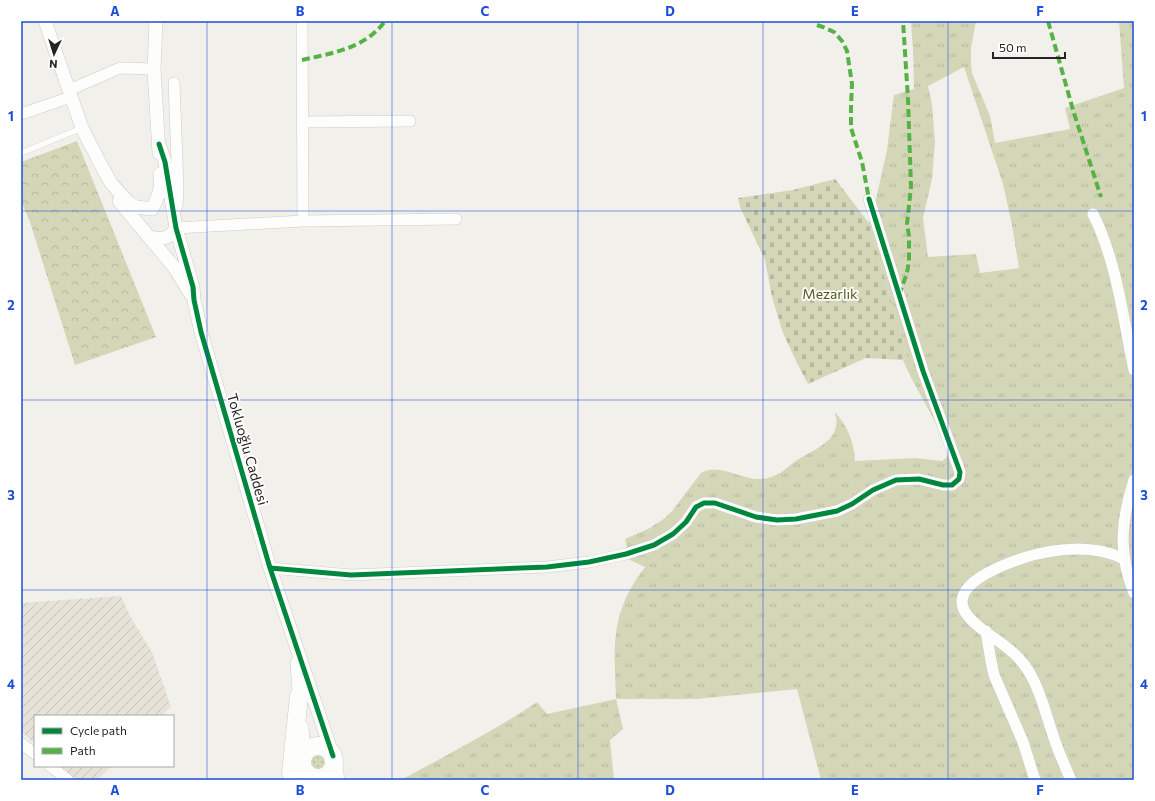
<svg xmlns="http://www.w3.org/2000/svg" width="1155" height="801" font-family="Commissioner,sans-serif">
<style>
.industrial{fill:url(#industrial-furrows)}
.grass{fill:url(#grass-tufts);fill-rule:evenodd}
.cemetery{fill:url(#cemetery-stones)}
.park{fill:url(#park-crowns)}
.garden{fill:url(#garden-dots)}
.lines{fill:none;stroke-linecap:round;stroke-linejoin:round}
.service-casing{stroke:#cdccc9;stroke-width:6}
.minor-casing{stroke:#cdccc9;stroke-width:12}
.tertiary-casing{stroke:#cdccc9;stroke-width:14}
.trunk-casing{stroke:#cdccc9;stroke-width:19}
.service{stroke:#fdfdfc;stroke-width:5.5}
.minor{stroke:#fdfdfc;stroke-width:11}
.tertiary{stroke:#fdfdfc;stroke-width:13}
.trunk{stroke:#fdfdfc;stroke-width:18}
.quiet{stroke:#56b245;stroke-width:4;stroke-dasharray:8 4;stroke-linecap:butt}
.cycleway-casing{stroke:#fff;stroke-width:8}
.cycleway{stroke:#00873e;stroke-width:5}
.grid{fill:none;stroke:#1d4ed8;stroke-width:1;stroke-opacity:0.55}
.labels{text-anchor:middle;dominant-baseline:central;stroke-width:3.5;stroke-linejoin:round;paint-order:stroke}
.park-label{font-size:14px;fill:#525a1a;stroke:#fff}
.street-label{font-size:14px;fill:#262421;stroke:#fff}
.neatline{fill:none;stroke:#1d4ed8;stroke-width:1.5}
.grid-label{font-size:13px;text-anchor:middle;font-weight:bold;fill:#1d4ed8}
</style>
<defs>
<pattern id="industrial-furrows" width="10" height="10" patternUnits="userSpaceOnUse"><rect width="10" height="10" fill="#e6e2d7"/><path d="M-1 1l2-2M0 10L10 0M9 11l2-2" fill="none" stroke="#c5c2b8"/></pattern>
<pattern id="grass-tufts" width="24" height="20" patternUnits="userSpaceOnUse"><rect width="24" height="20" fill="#d3d7b8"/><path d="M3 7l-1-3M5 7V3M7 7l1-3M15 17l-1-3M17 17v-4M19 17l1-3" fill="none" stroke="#b5b89e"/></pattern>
<pattern id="cemetery-stones" width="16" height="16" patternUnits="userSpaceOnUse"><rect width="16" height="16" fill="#d3d7b8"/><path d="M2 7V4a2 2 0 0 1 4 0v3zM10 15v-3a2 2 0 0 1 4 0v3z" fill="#b5b89e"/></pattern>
<pattern id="park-crowns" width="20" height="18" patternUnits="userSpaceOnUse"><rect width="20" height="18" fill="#d3d7b8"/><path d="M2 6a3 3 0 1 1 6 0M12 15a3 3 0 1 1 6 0" fill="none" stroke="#b5b89e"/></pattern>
<pattern id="garden-dots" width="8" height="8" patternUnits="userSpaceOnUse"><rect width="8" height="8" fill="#d3d7b8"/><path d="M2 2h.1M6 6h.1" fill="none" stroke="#b5b89e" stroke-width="1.8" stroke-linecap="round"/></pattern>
</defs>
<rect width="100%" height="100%" fill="#f1f0eb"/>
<path class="industrial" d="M121,596L130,616L152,652L171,707L162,716H35V744L21,731V603Z
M60,766H112L98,780H76Z"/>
<path class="grass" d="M911,21H976L971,48V64L972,73L990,116L995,143L1070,129L1065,108L1124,88L1119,21H1134V780H821L797,689L696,699H616L623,729L610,740L614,780H401C447,755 494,731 537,702L547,714L616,699C614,644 610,613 645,567L630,560L625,539L650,528L665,518L672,511L701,473C719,462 741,480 760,479C776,479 785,469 797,460C816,448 843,441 835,412C848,427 854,442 855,461L915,458L942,461L946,458L948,454C939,421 916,392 903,360L907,357L869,223L876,199L887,150L894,95L914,89L913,50ZM964,67L1003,184L1012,225L1019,268L980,273L976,254L928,257L923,218L932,179L935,142L932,104L928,86Z"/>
<path class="cemetery" d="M835,179L869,223L907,357L903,360L866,358L808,384L799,367L783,333L772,297L765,260L740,207L738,198L793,190Z"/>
<path class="park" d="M77,141L156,337L75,365L30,222L21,201V162Z"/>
<path class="garden" d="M306 762a12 12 0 1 1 24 0a12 12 0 1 1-24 0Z"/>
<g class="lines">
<defs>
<path id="service" d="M21,153L82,128"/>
<path id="minor" d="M302,21L303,221
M174,83L178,188L177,206L175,211
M69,90L120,68L154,69
M21,114L71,97
M303,122L410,121
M1093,214C1117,262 1123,318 1134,370
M176,228L303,221L456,219
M1134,480C1121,520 1118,554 1134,593
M270,568L351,575L547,567L589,562L626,554L654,545L673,534L686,522L696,507L704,503H715L756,517L777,520L796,519L837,511L852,504L873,490L896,480L919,479L943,485H952L959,479L960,472L923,371L869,199
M986,631L991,661L994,675L1023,742L1035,780
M21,743L35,754
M50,766L68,780
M1071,780C1064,764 1057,749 1052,732C1042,702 1036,671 1010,650C997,638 962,621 962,602C962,580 1005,564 1023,558C1055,548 1093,544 1124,559"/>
<path id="tertiary" d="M45,21L82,128L101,165L111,183L129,203L136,207L152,209C158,197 162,188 160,174
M156,21L154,69L159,153
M159,144L165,162L176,228L193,287L194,300L201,332L270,568L333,756
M119,201L174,267L191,295
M150,237C161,240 170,239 176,228
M297,663L300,704
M302,727L304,754
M335,761L338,780
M319,778L320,780"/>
<path id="trunk" d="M302 762a16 16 0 1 1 32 0a16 16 0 1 1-32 0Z
M291,774L299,696"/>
</defs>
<use href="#service" class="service-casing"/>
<use href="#minor" class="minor-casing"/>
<use href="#tertiary" class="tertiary-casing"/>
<use href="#trunk" class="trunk-casing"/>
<use href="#service" class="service"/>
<use href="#minor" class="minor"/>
<use href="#tertiary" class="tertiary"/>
<use href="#trunk" class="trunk"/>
<path class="quiet" d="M1048,21L1073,110L1101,197
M817,25L823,27L834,32L842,41L847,51L852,84L851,107V128L862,162L869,199
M302,60C333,53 366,48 385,21
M899,295L907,273L909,261V236L907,224L911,187L908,99L903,21"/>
<defs>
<path id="cycleway" d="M159,144L165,162L176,228L193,287L194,300L201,332L270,568L333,756
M270,568L351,575L547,567L589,562L626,554L654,545L673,534L686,522L696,507L704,503H715L756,517L777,520L796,519L837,511L852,504L873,490L896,480L919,479L943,485H952L959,479L960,472L923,371L869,199"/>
</defs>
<use href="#cycleway" class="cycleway-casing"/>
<use href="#cycleway" class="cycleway"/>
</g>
<path class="grid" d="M207,21V780M392,21V780M578,21V780M763,21V780M948,21V780M21,211H1134M21,400H1134M21,590H1134"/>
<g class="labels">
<g class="park-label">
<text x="830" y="293">Mezarlık</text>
</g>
<g class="street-label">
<text transform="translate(248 449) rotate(74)">Tokluoğlu Caddesi</text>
</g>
</g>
<rect width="1155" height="801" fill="none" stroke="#ffffff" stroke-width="44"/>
<rect x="34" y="715" width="140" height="52" fill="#ffffff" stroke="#a8a7a6"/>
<rect x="42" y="728" width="20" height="6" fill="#00873e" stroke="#a8a7a6"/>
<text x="70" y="735" font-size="12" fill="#262421">Cycle path</text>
<rect x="42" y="748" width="20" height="6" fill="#56b245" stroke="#a8a7a6"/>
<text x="70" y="755" font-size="12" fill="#262421">Path</text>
<g transform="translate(54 54) rotate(184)" stroke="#ffffff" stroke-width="3" paint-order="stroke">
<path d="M0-3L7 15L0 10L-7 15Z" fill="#262421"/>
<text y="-6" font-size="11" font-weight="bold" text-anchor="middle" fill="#262421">N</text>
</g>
<path d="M993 52v6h72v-6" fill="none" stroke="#262421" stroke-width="2"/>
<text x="999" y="52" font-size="12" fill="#262421" stroke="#ffffff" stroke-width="3" paint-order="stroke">50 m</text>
<rect x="22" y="22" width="1111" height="757" class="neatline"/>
<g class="grid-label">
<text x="115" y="16">A</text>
<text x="300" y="16">B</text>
<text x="485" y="16">C</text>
<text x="670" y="16">D</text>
<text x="855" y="16">E</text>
<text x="1040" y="16">F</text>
<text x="11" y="121">1</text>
<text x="1144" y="121">1</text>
<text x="11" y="310">2</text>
<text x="1144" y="310">2</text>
<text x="11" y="500">3</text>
<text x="1144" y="500">3</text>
<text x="11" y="689">4</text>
<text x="1144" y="689">4</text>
<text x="115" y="795">A</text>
<text x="300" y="795">B</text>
<text x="485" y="795">C</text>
<text x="670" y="795">D</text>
<text x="855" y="795">E</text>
<text x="1040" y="795">F</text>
</g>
</svg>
